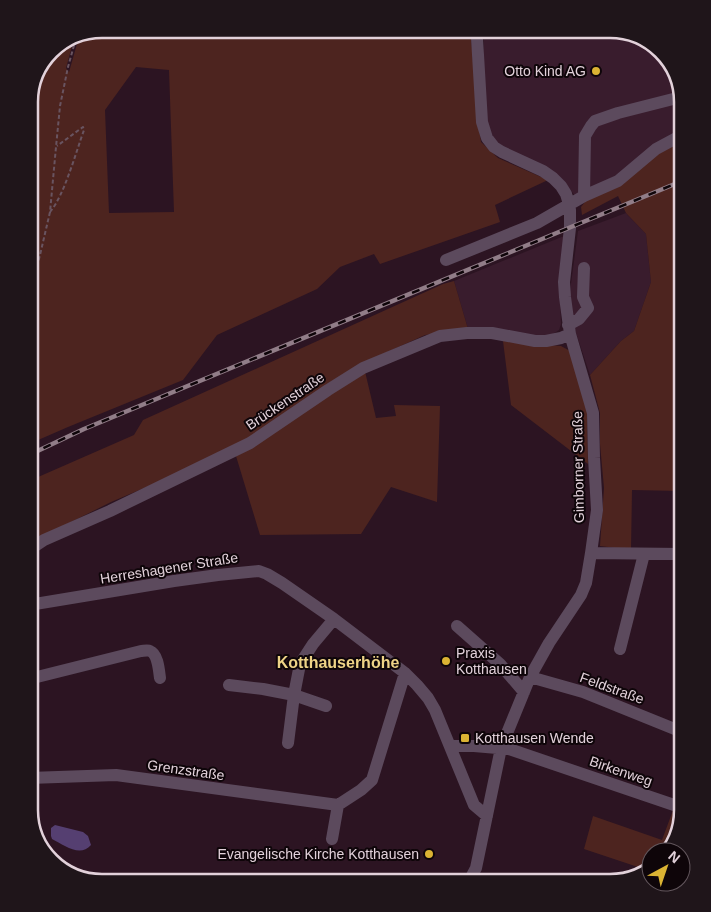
<svg xmlns="http://www.w3.org/2000/svg" width="711" height="912" font-family="Arial,sans-serif">
<style>
.built{fill:#391c2d}
.green{fill:#4d241f;fill-rule:evenodd}
.water{fill:#553f71}
.lines{fill:none;stroke-linecap:round;stroke-linejoin:round}
.path{stroke:#695460;stroke-width:2;stroke-dasharray:4 2.5;stroke-linecap:butt}
.minor{stroke:#5c4a5d;stroke-width:12}
.rail-casing{stroke:#917d88;stroke-width:4.5}
.rail{stroke:#0e0509;stroke-width:2.5;stroke-dasharray:8;stroke-linecap:butt}
.poi-dot{fill:#dbb333;stroke:#0e0509;stroke-width:2}
.labels{text-anchor:middle;dominant-baseline:central;stroke-width:4;stroke-linejoin:round;paint-order:stroke}
.poi-label{font-size:14px;fill:#e2d1da;stroke:#0e0509;text-anchor:end}
.street-label{font-size:14px;fill:#e2d1da;stroke:#0e0509}
.quarter-label{font-size:16px;font-weight:bold;fill:#eed387;stroke:#0e0509}
.rim{fill:none;stroke:#e2d1da;stroke-width:2.5}
</style>
<rect width="100%" height="100%" fill="#2c1422"/>
<path class="built" d="M485,29H614L646,39L670,61L682,101V131L629,169L575,196L564,181L505,149L494,140L484,115V30Z
M626,213L646,234L651,282L634,331L621,341L590,375L576,333L569,299L578,231Z
M564,236L560,300L561,324L559,330L550,336H536L468,329L454,281Z"/>
<path class="green" d="M101,29H420V37H471L478,122L481,142L498,158L548,180L495,205L500,222L380,264L374,254L340,267L317,289L217,335L183,380L68,427L29,444V96L53,47L74,39L66,68L69,72L79,37ZM136,67L169,70L174,212L109,213L105,110Z
M682,137V491L632,490L631,550L600,546L604,488L600,444V413L590,375L621,341L634,331L651,282L646,234L626,213L618,196L582,215L581,207L588,198Z
M454,281L468,329L425,335L363,363L376,418L396,416L394,405L440,406L437,502L391,487L361,534L260,535L236,456L175,475L111,502L29,543V481L134,435L143,420L443,284Z
M503,341L561,346L570,351L587,409L588,464L511,405Z
M682,786V811L673,847L668,852H651V870L650,871L584,849L593,816L662,840Z"/>
<path class="water" d="M55,825L83,832L88,836L91,845C80,858 64,845 52,839L51,836V828Z"/>
<g class="lines">
<path class="path" d="M50,212C64,196 76,152 84,130L83,127L57,146
M29,298L40,255L50,212L56,147L60,106L68,67L76,38"/>
<path class="minor" d="M584,196L585,136L591,126L595,121L618,113L681,97
M446,260L537,223L584,196L618,181L656,149L682,135
M568,325L579,319L588,308L583,297L584,268
M29,550L44,540L110,511L250,443L328,390L363,368L428,341L440,336L467,333H492L535,341H546L561,338L570,334
M591,553L682,554
M29,605L174,581L218,575L259,571L267,574L282,583L334,619L405,673L417,685L428,698L435,710L474,805L487,816
M457,626L500,664L524,692
M620,649L644,554
M530,677L583,692L682,732
M29,679L141,651C143,651 148,650 150,651C158,654 159,671 160,678
M229,685L263,689L294,695L326,706
M288,743L294,695L300,664L313,644L334,619
M450,746H474L509,749L674,805
M29,778L116,775L338,805
M332,839L338,805L361,790L372,780L405,673
M468,883L476,868L501,748L530,677L549,643L581,595L586,583L591,553L597,510L594,458L593,413L570,334L565,297L564,282L570,228V210L569,204L566,194L561,186L553,178L543,171L502,152L494,147L487,138L482,122L477,38V29"/>
<defs>
<path id="rail" d="M29,455L84,429L682,181"/>
</defs>
<use href="#rail" class="rail-casing"/>
<use href="#rail" class="rail"/>
</g>
<g class="poi-dot">
<circle cx="596" cy="71" r="5"/>
<circle cx="446" cy="661" r="5"/>
<rect x="460" y="733" width="10" height="10" rx="2.5"/>
<circle cx="429" cy="854" r="5"/>
</g>
<g class="labels">
<g class="poi-label">
<text x="586" y="71">Otto Kind AG</text>
<text x="456" y="653" text-anchor="start">Praxis<tspan x="456" dy="16">Kotthausen</tspan></text>
<text x="475" y="738" text-anchor="start">Kotthausen Wende</text>
<text x="419" y="854">Evangelische Kirche Kotthausen</text>
</g>
<g class="street-label">
<text transform="translate(285 401) rotate(-34)">Brückenstraße</text>
<text transform="translate(578 467) rotate(-91)">Gimborner Straße</text>
<text transform="translate(169 568) rotate(-9)">Herreshagener Straße</text>
<text transform="translate(612 688) rotate(20)">Feldstraße</text>
<text transform="translate(186 770) rotate(8)">Grenzstraße</text>
<text transform="translate(621 771) rotate(19)">Birkenweg</text>
</g>
<g class="quarter-label">
<text x="338" y="662">Kotthauserhöhe</text>
</g>
</g>
<path d="M0 0H711V912H0ZM102 38H610A64 64 0 0 1 674 102V810A64 64 0 0 1 610 874H102A64 64 0 0 1 38 810V102A64 64 0 0 1 102 38Z" fill="#1f151a" fill-rule="evenodd"/>
<path class="rim" d="M102 38H610A64 64 0 0 1 674 102V810A64 64 0 0 1 610 874H102A64 64 0 0 1 38 810V102A64 64 0 0 1 102 38Z"/>
<g transform="translate(666 867) rotate(40)"><circle r="24" fill="#0e0509" stroke="#63575d"/>
<path d="M0-4L9 19L0 12L-9 19Z" fill="#dbb333"/>
<text y="-8" font-size="14" font-weight="bold" text-anchor="middle" fill="#e2d1da">N</text>
</g>
</svg>
